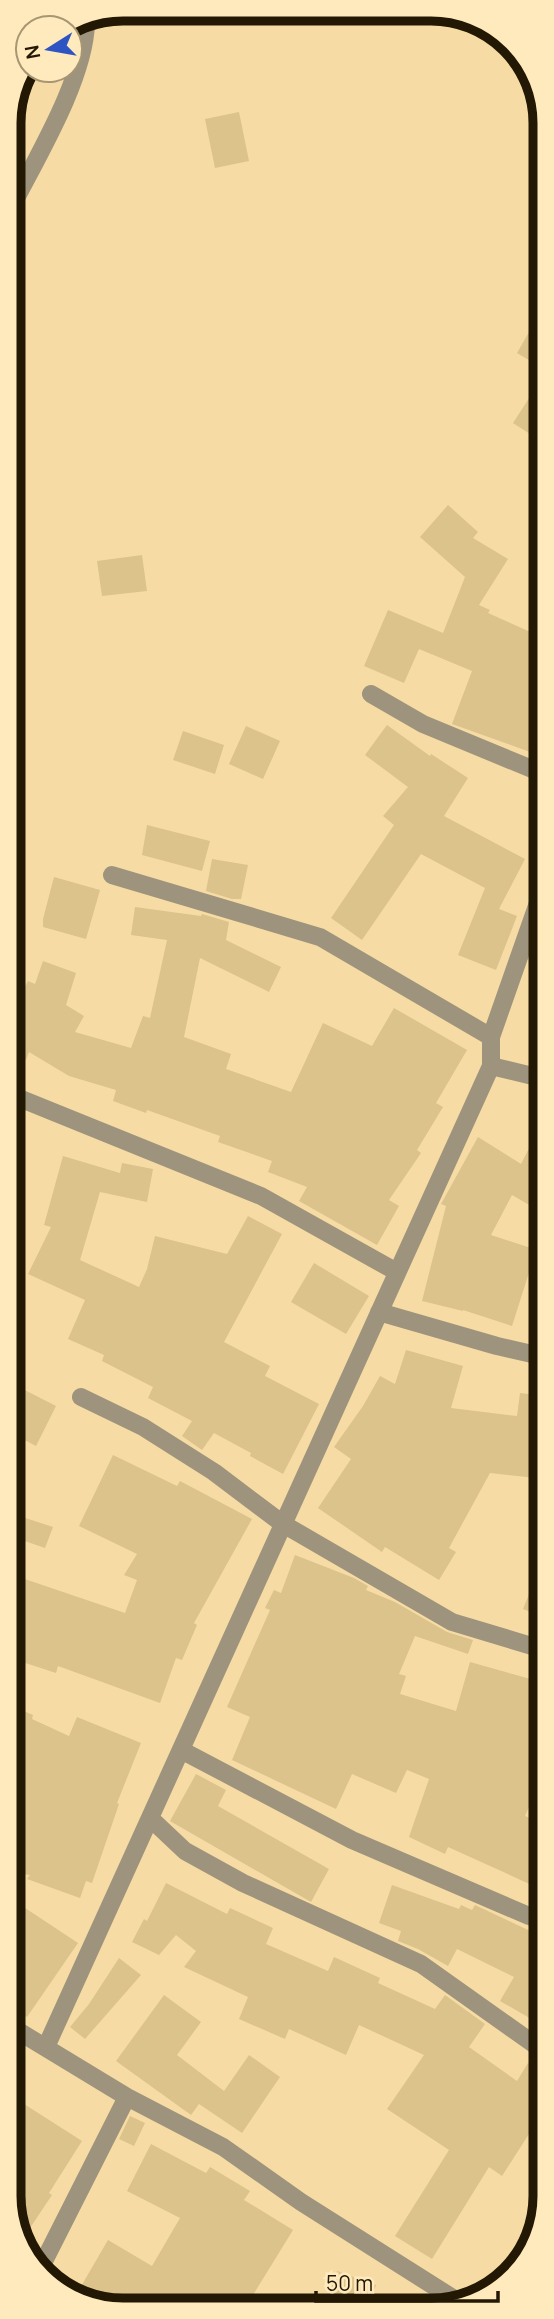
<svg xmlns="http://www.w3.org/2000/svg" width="554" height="2319" font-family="Manrope,sans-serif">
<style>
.building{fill:#dcc28b}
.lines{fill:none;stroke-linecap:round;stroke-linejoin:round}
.minor{stroke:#9e937c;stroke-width:18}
.rim{fill:none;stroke:#221803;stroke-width:9}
</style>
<rect width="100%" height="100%" fill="#f6dca4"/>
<path class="building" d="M239,112L249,161L215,168L205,119Z
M544,306V369L517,353Z
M544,375V443L513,423Z
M448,505L478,532L473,538L508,559L479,605L490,610L488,613L544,638V757L452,724L472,671L419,649L404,683L364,666L388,610L443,633L465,577L420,537Z
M142,555L147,591L102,596L97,561Z
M387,725L430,756L431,754L468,778L444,816L525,859L499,909L517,916L496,970L458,955L485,888L421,854L362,940L331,918L394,825L383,816L408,787L365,755Z
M246,726L280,741L263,779L229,764Z
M183,731L224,745L215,774L173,760Z
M147,825L210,841L202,871L142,855Z
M212,859L248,865L241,899H232L206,891Z
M54,877L100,890L86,939L43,927V919Z
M135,907L201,916L202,914L229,922L226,940L281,967L269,992L200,958L184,1037L231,1054L226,1069L291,1092L323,1023L372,1046L394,1008L467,1050L436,1103L443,1107L417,1150L421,1153L389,1200L399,1206L377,1245L299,1201L307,1187L268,1172L272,1161L218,1142L220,1136L147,1110L146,1113L113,1101L116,1090L69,1076L29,1052L26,1060L9,1051V1017L28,981L35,984L43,961L76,973L66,1005L84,1016L75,1032L131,1048L143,1016L150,1018L167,940L131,935Z
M545,1117V1214L512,1195L491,1235L534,1249V1257L512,1326L463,1310V1311L422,1301L446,1206L441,1204L478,1137L521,1164Z
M63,1156L120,1173L122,1163L153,1169L147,1202L100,1192L80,1260L139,1287L147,1269L155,1236L227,1254L248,1216L282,1234L224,1342L270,1366L265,1376L319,1404L283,1474L250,1456L251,1453L214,1433L202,1450L182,1436L192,1421L148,1398L153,1387L102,1361L104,1355L68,1339L85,1300L28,1274L51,1227L44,1225Z
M314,1263L369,1296L346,1334L291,1302Z
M406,1350L463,1366L451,1408L517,1416L520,1393L545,1396V1479L490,1473L449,1548L456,1552L439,1580L385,1547L382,1552L318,1508L351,1459L334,1447L363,1406L380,1376L395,1384Z
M9,1382L56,1406L36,1446L9,1432Z
M113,1455L177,1486L180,1481L252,1519L194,1623L197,1625L182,1660L176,1658L160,1703L58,1666L56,1673L10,1658V1574L125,1613L137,1580L124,1575L137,1554L79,1526Z
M10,1513L53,1527L45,1548L10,1536Z
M295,1555L354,1578L368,1586L366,1590L395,1602L447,1632L473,1640L468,1654L415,1636L399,1674L406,1676L400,1694L456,1711L470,1662L545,1683V1770L525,1816L545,1824V1891L448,1847L445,1854L409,1837L429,1779L407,1770L396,1793L352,1774L336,1809L232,1760L250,1717L227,1707L270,1610L265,1608L274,1590L281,1593Z
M544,1557H545V1618L523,1609Z
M10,1705L33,1715L32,1719L69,1736L77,1717L141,1743L117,1803L119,1804L92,1883L86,1881L80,1898L27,1879L30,1875L10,1872Z
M196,1774L226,1790L218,1806L329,1869L311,1902L170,1821Z
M166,1883L227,1914L230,1908L273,1928L266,1944L328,1971L334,1957L380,1978L378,1983L435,2009L445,1995L485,2024L469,2047L517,2081L528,2063L545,2074V2109L502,2176L489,2167L432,2259L395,2236L449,2150L387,2109L424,2055L359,2025L346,2055L289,2029L285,2039L239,2019L248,1997L184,1967L196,1951L176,1935L159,1955L132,1942L144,1919L147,1921Z
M392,1885L459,1909L461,1905L472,1910L475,1905L545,1938V2027L500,2001L514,1977L457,1949L448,1966L418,1949L398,1941L401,1931L379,1923Z
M10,1898L78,1943L27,2017L10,2006Z
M119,1958L141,1975L85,2039L70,2027L89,2004Z
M164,1995L201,2022L177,2055L224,2091L249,2055L280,2077L242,2133L199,2104L191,2115L116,2061Z
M10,2095L82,2141L49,2193L52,2195L28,2231L15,2222L10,2211Z
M130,2116L145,2123L134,2146L119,2139Z
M151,2144L206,2173L210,2167L250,2191L244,2200L293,2230L245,2308H101L76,2295L108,2240L152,2266L180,2218L127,2191Z
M337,2271L376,2285L367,2309H324Z"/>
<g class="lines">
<path class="minor" d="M9,212C35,160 84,81 86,24
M371,694L423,724L544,774
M112,875L320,937L491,1037
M491,1066L545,1079
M9,1094L261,1196L397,1272
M379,1312L497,1346L545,1357
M81,1397L143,1427L214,1472L283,1524L452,1622L545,1650
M181,1750L352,1840L529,1916L545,1921
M150,1818L185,1851L243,1883L421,1964L545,2052
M10,2026L127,2097L223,2147L301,2202L459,2302
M46,2047L491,1066V1037L545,883
M39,2271L127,2097"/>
</g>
<path d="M0 0H554V2319H0ZM123 21H431A102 102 0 0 1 533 123V2196A102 102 0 0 1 431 2298H123A102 102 0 0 1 21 2196V123A102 102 0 0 1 123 21Z" fill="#ffeabd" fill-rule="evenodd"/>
<path class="rim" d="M123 21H431A102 102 0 0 1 533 123V2196A102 102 0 0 1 431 2298H123A102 102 0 0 1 21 2196V123A102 102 0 0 1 123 21Z"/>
<g transform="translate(49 49) rotate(259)"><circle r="33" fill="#ffeabd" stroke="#a79673" stroke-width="2"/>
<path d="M0-5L12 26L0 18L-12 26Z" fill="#2e54c4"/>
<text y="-10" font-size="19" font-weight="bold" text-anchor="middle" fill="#221803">N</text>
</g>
<path d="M316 2291v10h182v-10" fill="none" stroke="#221803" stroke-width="3.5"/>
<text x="326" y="2291" font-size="21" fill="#221803" stroke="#ffeabd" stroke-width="5" paint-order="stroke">50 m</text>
</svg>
